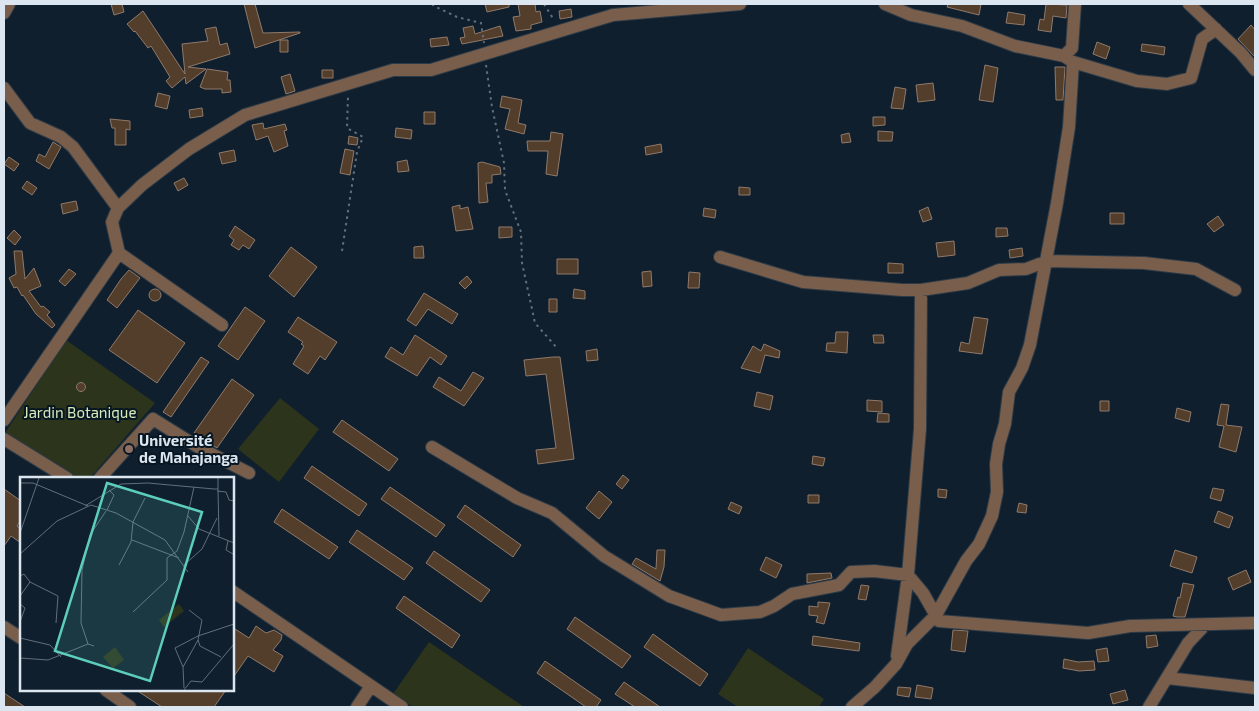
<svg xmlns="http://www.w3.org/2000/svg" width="1259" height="711" font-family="'Exo 2',sans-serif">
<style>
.green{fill:#2c341c}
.building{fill:#533d2b;stroke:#8f7a6b}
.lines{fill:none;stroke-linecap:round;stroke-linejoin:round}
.minor-casing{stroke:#2d3b48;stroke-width:14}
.path{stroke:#626f7c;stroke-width:2;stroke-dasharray:2.5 4;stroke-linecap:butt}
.minor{stroke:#795e4b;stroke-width:12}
.education-dot{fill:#8d6e63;stroke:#071623;stroke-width:2}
.labels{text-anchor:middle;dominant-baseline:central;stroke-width:4;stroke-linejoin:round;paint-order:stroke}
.park-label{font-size:15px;fill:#d8ebb7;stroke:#071623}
.poi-label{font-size:15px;font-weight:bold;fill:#dce6f0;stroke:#071623;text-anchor:start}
.inset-road{fill:none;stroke:#626f7b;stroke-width:1}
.view{fill:#5cceba;fill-opacity:0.15;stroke:#5cceba;stroke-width:2.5}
.inset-edge{fill:none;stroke:#dce6f0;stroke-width:2.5}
</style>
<rect width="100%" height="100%" fill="#101f2d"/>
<path class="green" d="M66,340L155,403L90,478H73L5,433Z
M280,398L319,429L279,482L238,449Z
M429,642L524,707H413L393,694Z
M748,648L824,699L819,707H738L718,694Z"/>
<path class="building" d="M111,4H122L124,12L114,15Z
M244,4H255L263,33L300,32V33L255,48Z
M485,4H509V7L487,12Z
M518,4H535L536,12L540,11L542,22L531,25V29L516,31L513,17L520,16Z
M948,4H981L979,15L947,7Z
M1046,4L1067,5L1066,18L1053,16L1051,32L1038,30L1040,19L1044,20Z
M571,9L572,17L560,19L559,11Z
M143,11L185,74L182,44L208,41L205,29L216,27L220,45L227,43L230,54L188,67L206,69L186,84L185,77L172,88L166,81L170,77L151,46L148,48L135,31L134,32L127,24Z
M1008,12L1025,15L1024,25L1006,23Z
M1251,25L1255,30V57L1238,39Z
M473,26L475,34L500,26L503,36L462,44L460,38L465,37L463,28Z
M447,37L449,45L431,47L430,39Z
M280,40H288V52H280Z
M1097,42L1110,47L1106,59L1093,54Z
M1142,44L1165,47L1164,55L1141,51Z
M985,65L998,68L993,102L979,100Z
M1055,67H1065L1063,100H1056Z
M207,69L228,72L227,80H230L231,92L222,93V89H205L200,87Z
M322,70H333V78H322Z
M290,74L295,91L286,94L281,77Z
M933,83L935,100L918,102L916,85Z
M895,87L906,89L903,109L891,108Z
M158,93L170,96L167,109L155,106Z
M502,96L522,100L518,123L526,125L524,134L505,129L510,109L500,107Z
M202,108L203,116L190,118L189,110Z
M424,112H435V124H424Z
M873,117H885V125L873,126Z
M110,119L130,121V130L126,129V145H115V128H112Z
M263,123L264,129L285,124L287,130L284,131L288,146L274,152L268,136L256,140L252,125Z
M396,128L412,130L411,139L395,137Z
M878,131L893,132L892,141H878Z
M551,132L563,134L557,176L546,174L548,151H528L527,141H550Z
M849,133L851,142L842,143L841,135Z
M349,136L358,138L357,145L348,144Z
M53,142L61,147L49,169L36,161L39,154L45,157Z
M661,144L662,152L646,155L645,147Z
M345,149L354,151L350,175L340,173Z
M234,150L236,161L222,164L219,153Z
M9,157L19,164L14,171L4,164Z
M407,160L409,171L398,172L397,162Z
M482,162L500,167L501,174L492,175V183H486L488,202L479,203L478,163Z
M184,178L188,185L178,191L174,183Z
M27,181L37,188L32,195L22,188Z
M739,187L750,188V195H739Z
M76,201L78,210L63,214L61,204Z
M460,205V209L468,207L473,229L456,231L452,207Z
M928,207L932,219L923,222L919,211Z
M704,208L716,210L715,218L703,216Z
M1110,213H1124V224H1110Z
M1218,216L1224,225L1214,232L1207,224Z
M235,226L255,240L249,249L243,245L239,250L231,245L234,240L229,236Z
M499,227H512V237L499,238Z
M996,228H1007L1008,236L996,237Z
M14,230L21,237L15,245L7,238Z
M954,241L955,255L938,257L936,243Z
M423,246L424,258H414V247Z
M291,247L317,267L294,297L269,276Z
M1022,248L1023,256L1010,258L1009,250Z
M14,251H22L25,279L34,268L41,286L29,291L41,307L43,306L50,312L47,315L55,325L52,328L36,314L23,295L22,296L17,287L14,288L9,278L16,274Z
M557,259H578V274H557Z
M888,263L903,264V273H888Z
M69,269L76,274L65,286L59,281Z
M129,270L140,278L117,308L107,300L121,279Z
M651,271L652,286L643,287L642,272Z
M689,272L700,273L699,288H688Z
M467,276L472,282L465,289L459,283Z
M574,289L585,291V299L573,298Z
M149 295a6 6 0 1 1 12 0a6 6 0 1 1-12 0Z
M424,293L458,314L452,324L428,309L416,326L407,320Z
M549,299H557V312H549Z
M245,307L265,321L238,360L218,346Z
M138,310L185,343L157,383L109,350Z
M298,317L337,342L325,360L320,356L308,374L293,364L304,346L301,344L303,342L288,332Z
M974,317L988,319L982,354L959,351L961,342L969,344Z
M836,332H848L847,353L826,351L827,343H835Z
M415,335L447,356L441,365L430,357L417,376L385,357L391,347L403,355Z
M873,335H883L884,343H874Z
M764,344L780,351L779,358L765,355L760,373L741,368L753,346L761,351Z
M597,349L598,360L587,361L586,351Z
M201,357L209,362L171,417L163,412Z
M553,357H560L574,459L538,464L536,450L556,448L546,374L526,376L524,360Z
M473,372L484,378L464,406L433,387L439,377L461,391Z
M232,379L254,395L217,448L194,433Z
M76.5 387a4.5 4.5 0 1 1 9 0a4.5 4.5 0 1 1-9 0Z
M757,392L773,396L770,410L754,406Z
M867,400L882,401V412L867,411Z
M1100,401H1109V411H1100Z
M1221,404L1229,405L1226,425L1242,427L1236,452L1219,447L1224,426L1217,425Z
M1177,408L1191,412L1189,422L1175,418Z
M878,413L889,414V422H877Z
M342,420L398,459L389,471L333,432Z
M813,456L825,458L823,466L812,464Z
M312,466L367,504L359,516L304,478Z
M623,475L629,480L622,489L616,484Z
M390,487L445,525L436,537L381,499Z
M1213,488L1224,490L1221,501L1210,498Z
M4,489L21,501V520L17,526L21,529V543L11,536L4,546Z
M938,489L947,490L946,498L938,497Z
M599,491L612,502L599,519L586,508Z
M808,495H819V503H808Z
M731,502L742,507L739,514L728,509Z
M1019,503L1027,505L1026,513L1017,512Z
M465,505L521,545L513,557L457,517Z
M282,509L338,547L329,559L274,522Z
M1218,511L1233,517L1229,528L1214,522Z
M357,530L413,568L404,580L349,542Z
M657,550H665L664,567L660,581L632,564L636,558L656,569Z
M1175,550L1197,557L1192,573L1170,566Z
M434,551L490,590L481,602L426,563Z
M766,557L782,565L776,578L760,570Z
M1246,570L1251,582L1233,590L1228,578Z
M831,573L832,578L807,583V574Z
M1183,583L1194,585L1185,617H1177L1173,616L1178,597L1180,598Z
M861,585L869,586L866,600L858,599Z
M404,596L460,635L452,648L396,608Z
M818,602L830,603L824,624L816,622L818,616L809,615V606L818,607Z
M575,617L631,656L622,668L567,629Z
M256,626L266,633L274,630L282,635L281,640L273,650L283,656L274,672L248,656L232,679V627L249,638Z
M953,630L968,631L965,652L951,650Z
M653,634L708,674L700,686L644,647Z
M1156,635L1158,646L1147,648L1146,636Z
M813,636L860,643L859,651L812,645Z
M1107,648L1109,661L1098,662L1096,650Z
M1064,659L1078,662L1094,661L1095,670L1079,671L1063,668Z
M545,661L601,700L596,707H586L537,673Z
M624,682L660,707H635L615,694Z
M917,685L933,688L931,699L915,697Z
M898,687L911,688L909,697L897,695Z
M136,690H226L214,707H162Z
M1125,690L1128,700L1113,704L1110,694Z
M4,693L25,707H4Z"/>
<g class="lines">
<defs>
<path id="minor" d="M885,4L911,15L962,26L1015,46L1064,56
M1189,4L1241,53L1255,70
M4,13L9,4
M1073,62L1137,81L1167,84L1191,78L1202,39L1216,29
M4,88L30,123L61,137L73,147L118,208L112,222L119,253
M118,208L142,185L189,149L245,115L393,70H431L613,15L740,4
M720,257L803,282L902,290H921L968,283L999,270L1026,269L1047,261L1144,263L1196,269L1235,290
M4,420L119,253L222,325
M4,439L67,478
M432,447L517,498L552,513L604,556L669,596L721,615L760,612L774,606L792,594L839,585L851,572L874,571L908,575L923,593L939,621L1088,633L1130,626L1255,623
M100,478L153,419L198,447L249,473
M232,591L402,707
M4,627L21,638
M897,656L908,575L920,429L921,290
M1167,678L1255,688
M106,690L130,707
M357,707L371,686
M852,707L875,687L896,664L907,644L936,615L966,561L979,544L992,516L997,492L996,464L999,444L1005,424L1009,392L1022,368L1030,345L1057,203L1069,127L1073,62L1064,56L1072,48L1075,4
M1149,707L1188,643L1205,625"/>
</defs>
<use href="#minor" class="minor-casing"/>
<path class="path" d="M432,4L434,6L457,17L481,23L484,43
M544,4L554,20
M486,65L492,107L504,163L505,190L521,232L522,263L535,323L557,348
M342,251L357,152L363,137L347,128L348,96"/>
<use href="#minor" class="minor"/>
</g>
<circle class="education-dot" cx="129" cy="449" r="5"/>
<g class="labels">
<g class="park-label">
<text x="80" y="412">Jardin Botanique</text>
</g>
<g class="poi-label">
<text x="139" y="440">Université<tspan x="139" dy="17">de Mahajanga</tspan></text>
</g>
</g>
<g transform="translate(20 477)">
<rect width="214" height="214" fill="#101f2d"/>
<path d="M159,127L164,134L144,150L139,143ZM95,170L104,183L93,191L83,180Z" fill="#2c341c"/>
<path class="inset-road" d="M0,6H13L68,29M198,12L199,59M197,14L206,15L209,23L214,24M65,29L101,7L128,6L194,12H198V1M87,33L94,18L89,13M168,39L179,52L214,66M0,56L19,1M112,63L159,81M208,64L206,73L213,77M0,77L37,44L71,28L96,36L145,63L168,95M99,88L111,65L113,45L125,21M164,88L182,72L197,41M0,99L4,97L10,105L38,119L36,146M0,119L10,105M0,127L5,131L0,145M169,133L182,143L178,163L180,169L201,180M113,135L147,103V81L157,74L164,55L174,10M0,161L30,168L41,180M68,167L61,146L62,93L70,58L86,34M0,181L28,183L68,167L74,169M163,190L155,171L178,159L214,147M164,211L163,190L178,163M164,213L171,204L182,205L214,167"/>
<path class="view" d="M87,6L182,35L130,204L35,174Z"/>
<rect width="214" height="214" class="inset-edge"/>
</g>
<rect width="1259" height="711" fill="none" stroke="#dce6f0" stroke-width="10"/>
</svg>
